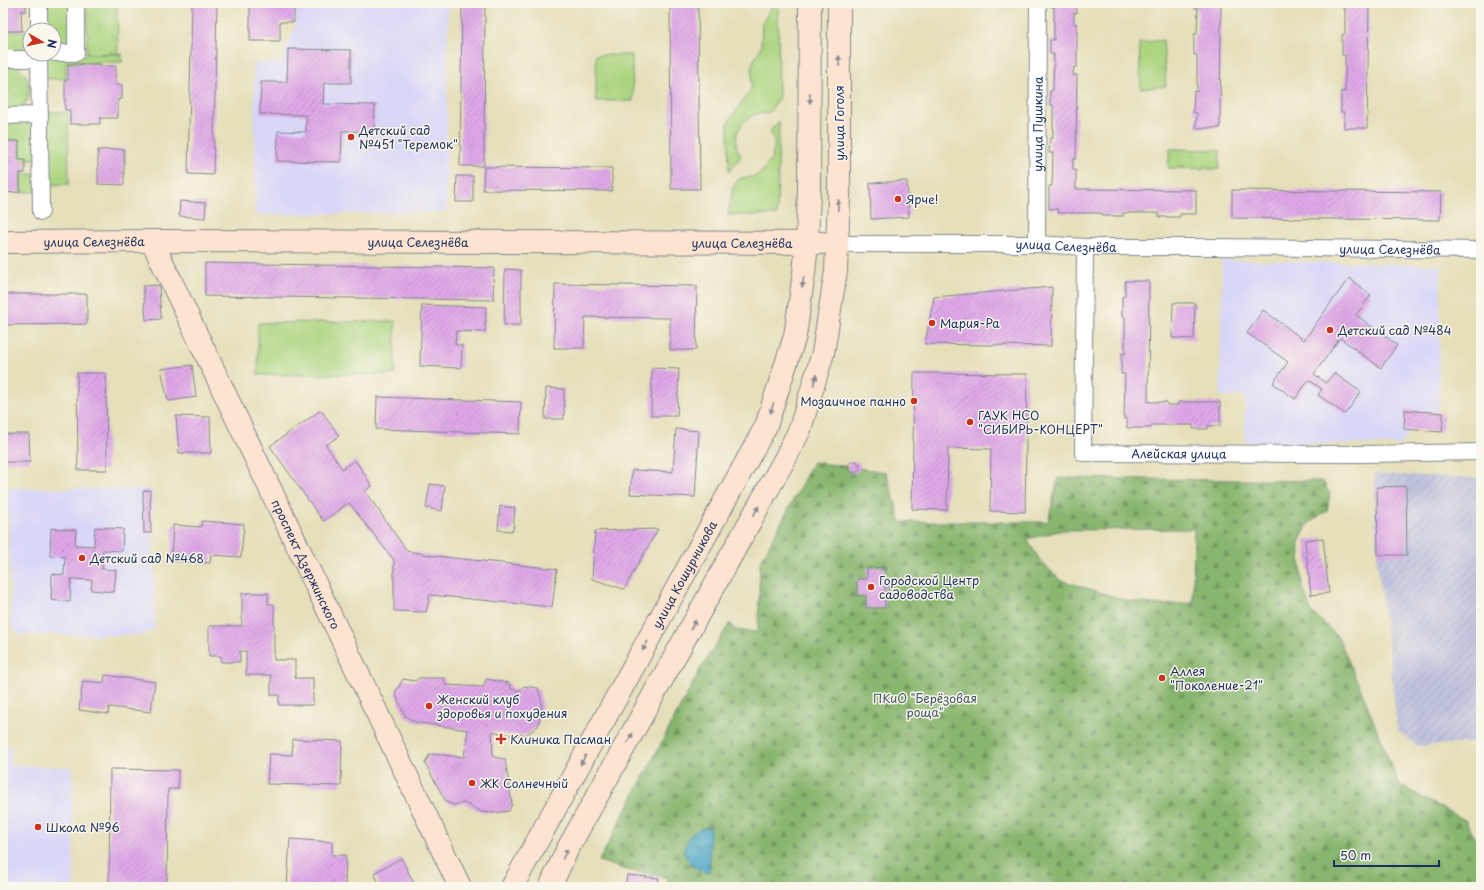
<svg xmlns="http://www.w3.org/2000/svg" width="1484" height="890" font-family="'Playpen Sans',sans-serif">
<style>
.built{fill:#d9d7f8}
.industrial{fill:url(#industrial-furrows)}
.grass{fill:#abd47f;stroke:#63826e}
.forest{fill:url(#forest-firs);stroke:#527266;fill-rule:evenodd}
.park{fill:url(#park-tufts);stroke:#63826e}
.water{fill:url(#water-waves);stroke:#306a92}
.building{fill:url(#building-hatch)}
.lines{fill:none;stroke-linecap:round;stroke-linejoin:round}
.street-casing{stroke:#80878c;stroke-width:18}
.secondary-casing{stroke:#80878c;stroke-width:24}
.street{stroke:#fff;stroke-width:16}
.secondary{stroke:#fde4d0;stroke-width:22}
.oneway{fill:#8c8a97}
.poi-dot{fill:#c8321e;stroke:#fbf7ec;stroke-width:1.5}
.labels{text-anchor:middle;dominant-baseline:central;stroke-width:3;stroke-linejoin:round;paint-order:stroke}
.street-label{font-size:12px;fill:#1b2f5e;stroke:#fbf7ec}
.poi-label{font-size:12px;fill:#1b2f5e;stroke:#fbf7ec;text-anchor:start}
.park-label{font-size:12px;fill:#3f5866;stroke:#fbf7ec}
</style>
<defs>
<pattern id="industrial-furrows" width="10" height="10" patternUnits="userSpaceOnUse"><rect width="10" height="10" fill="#c0c2dd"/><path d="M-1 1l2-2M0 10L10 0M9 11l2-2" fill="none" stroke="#a4a7c0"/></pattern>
<pattern id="forest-firs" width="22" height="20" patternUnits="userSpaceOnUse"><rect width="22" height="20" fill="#88b66e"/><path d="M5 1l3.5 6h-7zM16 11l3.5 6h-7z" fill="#6e945e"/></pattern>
<pattern id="park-tufts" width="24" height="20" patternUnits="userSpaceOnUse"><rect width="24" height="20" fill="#abd47f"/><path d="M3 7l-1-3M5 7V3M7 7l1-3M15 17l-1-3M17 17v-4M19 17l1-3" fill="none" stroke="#93b670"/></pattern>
<pattern id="water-waves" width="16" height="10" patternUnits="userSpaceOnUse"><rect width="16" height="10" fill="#46a6c5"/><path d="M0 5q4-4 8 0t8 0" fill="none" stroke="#3a88a3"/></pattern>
<pattern id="building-hatch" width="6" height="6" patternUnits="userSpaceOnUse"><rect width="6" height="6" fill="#e0a8e8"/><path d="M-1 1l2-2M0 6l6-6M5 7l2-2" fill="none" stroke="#b589bf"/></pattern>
</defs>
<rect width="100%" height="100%" fill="#fbf7ec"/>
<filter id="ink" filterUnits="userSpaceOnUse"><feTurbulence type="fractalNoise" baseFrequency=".025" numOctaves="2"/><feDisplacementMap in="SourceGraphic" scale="8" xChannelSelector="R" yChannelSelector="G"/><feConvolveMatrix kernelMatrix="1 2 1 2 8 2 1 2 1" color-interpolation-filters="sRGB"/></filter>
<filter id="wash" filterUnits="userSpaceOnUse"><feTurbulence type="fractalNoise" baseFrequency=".012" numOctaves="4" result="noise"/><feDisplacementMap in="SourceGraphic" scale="16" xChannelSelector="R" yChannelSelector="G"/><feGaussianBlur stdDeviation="0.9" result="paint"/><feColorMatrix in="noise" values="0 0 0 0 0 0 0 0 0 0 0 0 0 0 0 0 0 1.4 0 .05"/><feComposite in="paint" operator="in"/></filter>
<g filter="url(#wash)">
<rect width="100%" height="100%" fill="#e5dfba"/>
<path class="built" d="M296,3H448L446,212L255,215L254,63L283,61L284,52L295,28Z
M1222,260L1441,265L1438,412L1405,410L1404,429L1411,430L1400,445L1245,442V396L1220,397Z
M8,488L152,489L155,628L142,635H20L11,626Z
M3,746H11L10,766L72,767L74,887H3Z"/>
<path class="industrial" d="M1374,474L1481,478V742L1417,746L1397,730L1389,649L1377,561Z"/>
<path class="grass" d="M44,3H70V42H54V30H44Z
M774,3H778L779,97L769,113L755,114L743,122L737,133L736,145L741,156L729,172L728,123L751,89L752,64L761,47L762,23Z
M5,31H30V54L3,55V37L5,36Z
M1163,40L1166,86L1141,89L1139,43Z
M122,54V62L66,63V79H44V55Z
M596,55H632L633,101H596Z
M45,112H68L69,184L46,185Z
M37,120L38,159H20L19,140H3V121Z
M779,121L777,215H728L733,187L740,178L754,177L763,171L772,158L775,144L770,131Z
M21,174H38V192H21Z
M395,321V374L258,375V323Z"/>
<path class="forest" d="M813,462L886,472L901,522H1048L1058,478L1323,481L1330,494L1327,511L1309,523L1299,542L1302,585L1311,611L1338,637L1364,697L1399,785L1465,820L1481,850V887H668V878L623,869L599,861L702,666L730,623L735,630L758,632L760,563ZM1194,529L1193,603L1162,605L1128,601L1060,580L1039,559L1027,539L1063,530Z"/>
<path class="park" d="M87,3H117L118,53L87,54Z
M3,64C10,65 16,65 21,70C32,79 33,101 19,109C15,111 8,111 3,112Z
M1170,149L1220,150L1219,169L1168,168Z"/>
<path class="water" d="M710,827L709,873C693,869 690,864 683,851C690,834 692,830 710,827Z"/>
<g id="blocks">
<path class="building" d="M3,3H26V11H21L22,31H3Z
M192,3H217L213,175L188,174Z
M250,3H294V22H280V41H250Z
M462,3H485L484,166H460Z
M670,3H698L700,189H671Z
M1051,3H1077V13H1074V24H1077V67H1074L1073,75H1077L1076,159H1073V170H1076V189L1196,190V214H1180V217H1159V213H1123V216H1102V213H1058V209H1049V186H1052L1053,153H1049L1050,138H1053V105H1050V91L1053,90L1054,54H1050V40H1054V7H1051Z
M1195,3H1221L1220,128H1196L1197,113L1193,112L1194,91L1197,92V55H1194V34H1197L1198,8H1195Z
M1342,3H1369L1367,128H1344V112H1341V91L1345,92V55H1342V35L1345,34V8H1342Z
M288,49L351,50V83H324L323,104L375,105L374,132L342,131L341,162L277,161L278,131L306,132V115L260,114L261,82H287Z
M68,64H100V66H116V85H122V99H118V118H100V124H70V110H65V80H68Z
M3,141H19V160H25V173H20V192L3,193Z
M124,149V185L98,184V150Z
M484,167L612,168V191L483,190Z
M457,176H473V202H456Z
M907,181L909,217L871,219L870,183Z
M1232,190L1441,192L1440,220L1232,218Z
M180,201L206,203L205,218L179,216Z
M205,263L494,268L493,300L205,296Z
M505,269L521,270V325H504Z
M1349,278L1371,295L1356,315L1397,345L1381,368L1340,338L1314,374L1326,383L1334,373L1361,392L1345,414L1318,395L1322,389L1309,380L1295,399L1273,383L1288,362L1247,333L1263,310L1304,340Z
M1125,281H1149L1148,402H1167V405H1178V402H1220V426H1208V429H1193V425H1151V428H1127V419H1124L1125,374H1121L1122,353L1125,354V317H1122V297L1125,296Z
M555,284L697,286L696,350H670V318L585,317L584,348H554Z
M159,285L161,319L146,320L143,286Z
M1052,287L1051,346L925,344L934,297Z
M3,294H87V324L3,325Z
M1173,303H1195L1194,339L1172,338Z
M422,305L486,307L485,332L456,331L455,345H462L461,368L420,366Z
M192,365L196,397L168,401L161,369Z
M652,368L679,369L677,416H651Z
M77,373H106L107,470H78Z
M914,373L1027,374L1025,512L990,511L991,449L948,448L947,510L912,509Z
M546,388L564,389V419H545Z
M377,397L521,402L520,434L376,429Z
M321,410L339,436L326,445L342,469L355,460L372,486L365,491L407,551L435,556L557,569L552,607L430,595L426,612L394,611V560L349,503L323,521L270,446Z
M1405,410L1443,413L1442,432L1404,429Z
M176,416L210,417L211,453H179Z
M676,429L699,431L695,497L630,494L632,470L673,472Z
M3,434H29L30,462H3Z
M848 467a6 6 0 1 1 12 0a6 6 0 1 1-12 0Z
M430,484L445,486L442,511L426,508Z
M1406,486L1407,555H1378L1377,487Z
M150,490L151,533H144L143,491Z
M500,506L515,508L513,531L498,530Z
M202,521L244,524L241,557L211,555L210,563L171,561L173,525L201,527Z
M95,527L123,529L122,551L103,550L102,569L116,570L114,592L91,590L92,580L71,579L70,602L51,600L52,574L64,575L65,557L50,556L51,528L76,530L75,545L94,546Z
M658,529L624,589L592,579L595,531Z
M1323,538L1329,593L1311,595L1305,540Z
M885,567V608H866V596H857V579H867V568Z
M242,593H268V604H274V660H295V678H313V705H279V695H271V675H246V651H240V662H221V656H209V626H242Z
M105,675L155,682L151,712L109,707L108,714L79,710L83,681L104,683Z
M419,678H444L446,685L483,687L486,679L509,683L511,689L519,691L524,686L538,688L542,703L538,726L526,735H509L492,731L493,757L505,759L512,804L509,811L494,813L482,812L464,803L454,805L446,802L425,763L430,754L464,757L468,730L415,722L405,716L395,693L403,679L415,681Z
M3,684H5V714H3Z
M293,739L342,741L341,786L267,784L269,754L292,755Z
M110,769L178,770V789H168L167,887H109Z
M290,839L332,842V855H346L345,887H287Z
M401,858L416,887H381L374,873Z
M627,875L659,878L658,887H625Z"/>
</g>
</g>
<g filter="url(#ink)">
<use href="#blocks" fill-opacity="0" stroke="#80878c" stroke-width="1"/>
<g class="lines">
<defs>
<g id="street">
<path d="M39,3V30"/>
<path d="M54,53H76V3"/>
<path d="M39,54L41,212"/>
<path d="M3,59H39"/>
<path d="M3,116L40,115"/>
<path id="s1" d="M837,244H1037L1085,247H1214L1481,250"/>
<path id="s2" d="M1037,244L1038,3"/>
<path id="s3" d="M1085,247L1083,453L1364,454L1481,452"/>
</g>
<g id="secondary">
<path id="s4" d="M152,241L460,887"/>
<path id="s5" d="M3,242L152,241L822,243"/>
<path id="s6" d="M512,887L766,426L795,336L804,273L807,243L809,189L810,3"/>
<path d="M550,887L567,850L786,457L800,429L823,353L836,271L839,197V3"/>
</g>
</defs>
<use href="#street" class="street-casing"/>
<use href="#secondary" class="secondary-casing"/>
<use href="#street" class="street"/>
<use href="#secondary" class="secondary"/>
</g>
<defs><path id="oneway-solid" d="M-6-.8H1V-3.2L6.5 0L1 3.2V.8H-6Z"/></defs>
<g class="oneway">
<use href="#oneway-solid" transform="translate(839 61) rotate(-90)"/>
<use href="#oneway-solid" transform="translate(810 98) rotate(90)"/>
<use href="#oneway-solid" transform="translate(838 205) rotate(-88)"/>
<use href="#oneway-solid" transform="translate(803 282) rotate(98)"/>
<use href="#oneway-solid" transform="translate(815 380) rotate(-73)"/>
<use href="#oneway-solid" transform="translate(772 408) rotate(107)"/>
<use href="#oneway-solid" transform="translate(756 511) rotate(-61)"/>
<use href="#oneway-solid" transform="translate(693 625) rotate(-61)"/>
<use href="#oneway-solid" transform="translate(645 646) rotate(119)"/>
<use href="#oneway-solid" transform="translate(630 738) rotate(-61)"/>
<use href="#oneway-solid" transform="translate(583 760) rotate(119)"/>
<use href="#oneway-solid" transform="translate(565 854) rotate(-63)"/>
</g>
</g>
<g class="poi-dot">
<circle cx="351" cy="137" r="4"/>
<circle cx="898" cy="199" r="4"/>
<circle cx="932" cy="323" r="4"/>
<circle cx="1330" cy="330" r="4"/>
<circle cx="914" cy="401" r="4"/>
<circle cx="970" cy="422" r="4"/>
<circle cx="82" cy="558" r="4"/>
<circle cx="871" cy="587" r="4"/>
<circle cx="1162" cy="678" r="4"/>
<circle cx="429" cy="706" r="4"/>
<path d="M499 733h4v4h4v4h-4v4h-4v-4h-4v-4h4z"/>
<circle cx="472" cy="783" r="4"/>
<circle cx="38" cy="827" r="4"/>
</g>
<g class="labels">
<g class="street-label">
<text transform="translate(839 123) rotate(-90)">улица Гоголя</text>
<text stroke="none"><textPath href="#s2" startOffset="120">улица Пушкина</textPath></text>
<text stroke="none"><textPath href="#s5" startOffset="91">улица Селезнёва</textPath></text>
<text stroke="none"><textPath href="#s5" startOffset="415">улица Селезнёва</textPath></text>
<text stroke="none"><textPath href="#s5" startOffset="739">улица Селезнёва</textPath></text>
<text stroke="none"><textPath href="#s1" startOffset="229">улица Селезнёва</textPath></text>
<text stroke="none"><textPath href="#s1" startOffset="553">улица Селезнёва</textPath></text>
<text stroke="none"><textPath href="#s3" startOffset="302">Алейская улица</textPath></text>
<text stroke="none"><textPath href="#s4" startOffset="358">проспект Дзержинского</textPath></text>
<text stroke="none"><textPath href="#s6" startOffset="357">улица Кошурникова</textPath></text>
</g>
<g class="poi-label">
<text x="359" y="130">Детский сад<tspan x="359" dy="14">№451 "Теремок"</tspan></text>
<text x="906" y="199">Ярче!</text>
<text x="940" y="323">Мария-Ра</text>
<text x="1338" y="330">Детский сад №484</text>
<text x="906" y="401" text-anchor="end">Мозаичное панно</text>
<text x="978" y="415">ГАУК НСО<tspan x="978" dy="14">"СИБИРЬ-КОНЦЕРТ"</tspan></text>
<text x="90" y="558">Детский сад №468</text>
<text x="879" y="580">Городской Центр<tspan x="879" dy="14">садоводства</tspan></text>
<text x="1170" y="671">Аллея<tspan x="1170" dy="14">"Поколение-21"</tspan></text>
<text x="437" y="699">Женский клуб<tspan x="437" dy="14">здоровья и похудения</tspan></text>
<text x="510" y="739">Клиника Пасман</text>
<text x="480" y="783">ЖК Солнечный</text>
<text x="46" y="827">Школа №96</text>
</g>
<g class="park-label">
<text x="925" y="698">ПКиО "Берёзовая<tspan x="925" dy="14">роща"</tspan></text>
</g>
</g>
<rect width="1484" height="890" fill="none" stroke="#fbf7ec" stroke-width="16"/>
<g transform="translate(42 42) rotate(99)"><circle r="19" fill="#fbf7ec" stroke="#a1a7b3"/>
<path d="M0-3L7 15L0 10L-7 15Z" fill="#c8321e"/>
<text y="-6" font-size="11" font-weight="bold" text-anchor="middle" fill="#1b2f5e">N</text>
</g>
<path d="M1334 860v6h105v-6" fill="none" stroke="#1b2f5e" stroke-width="2"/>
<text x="1340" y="860" font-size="12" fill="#1b2f5e" stroke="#fbf7ec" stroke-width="3" paint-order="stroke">50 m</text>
</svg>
